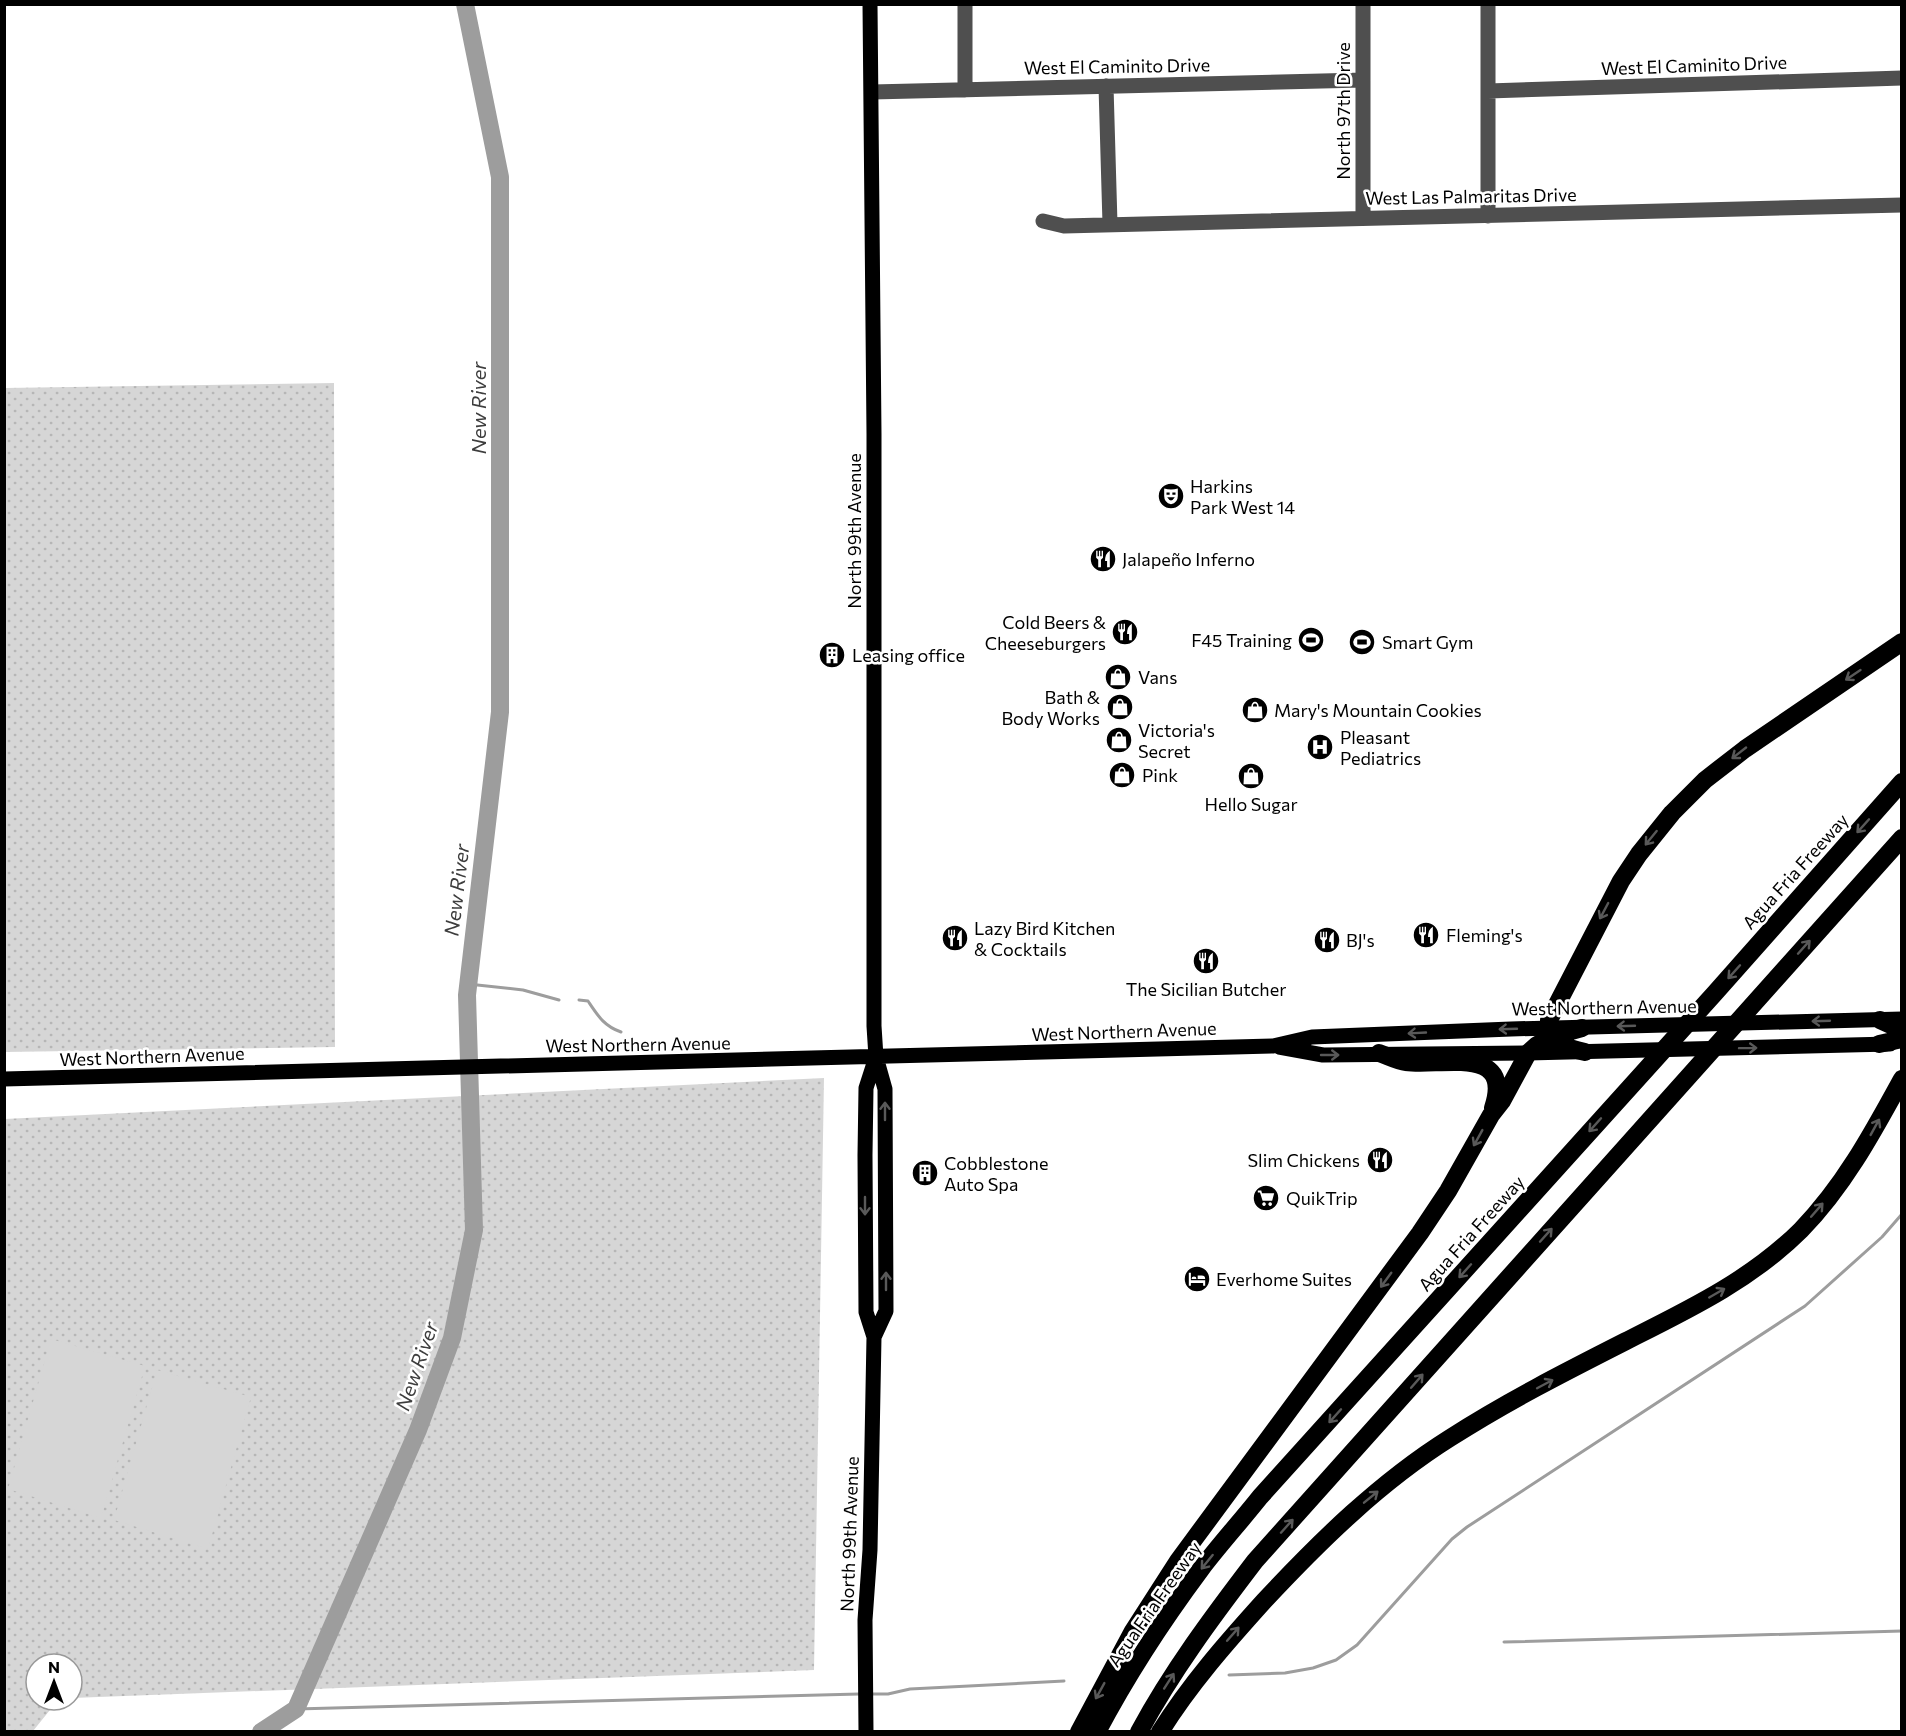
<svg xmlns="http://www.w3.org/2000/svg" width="1906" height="1736" font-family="Commissioner,sans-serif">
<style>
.grass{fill:url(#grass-dots)}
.pitch{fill:#d6d6d6}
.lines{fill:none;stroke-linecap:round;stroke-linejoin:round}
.stream{stroke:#9d9d9d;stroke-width:3}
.river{stroke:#9d9d9d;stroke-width:18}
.minor{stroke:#4f4f4f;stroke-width:15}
.major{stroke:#000;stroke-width:15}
.highway{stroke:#000;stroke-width:18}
.oneway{stroke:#595959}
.labels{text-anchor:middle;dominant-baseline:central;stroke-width:5;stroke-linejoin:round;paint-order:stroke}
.street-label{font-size:18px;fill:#000;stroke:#fff}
.poi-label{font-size:18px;fill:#000;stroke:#fff;text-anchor:start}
.water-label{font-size:20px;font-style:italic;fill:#3e3e3e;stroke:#fff}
</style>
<defs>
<pattern id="grass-dots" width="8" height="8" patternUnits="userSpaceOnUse" patternTransform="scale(1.5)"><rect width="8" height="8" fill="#d6d6d6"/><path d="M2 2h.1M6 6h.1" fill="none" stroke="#b6b6b6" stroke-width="1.8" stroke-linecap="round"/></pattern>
</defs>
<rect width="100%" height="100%" fill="#fff"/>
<path class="grass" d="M334,383L335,1047L5,1052V388Z
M824,1078L814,1670L72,1698V1664H36V1700H58L33,1731L5,1732V1119Z"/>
<path class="pitch" d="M51,1339L145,1366L101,1518L8,1489Z
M157,1370L251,1397L208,1549L114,1520Z"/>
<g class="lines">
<path class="stream" d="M468,984L523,990L559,1000
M579,1000L588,1001C598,1016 604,1026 621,1032
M1504,1642L1902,1631
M1229,1675L1285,1673L1313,1668L1336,1660L1357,1645L1452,1539L1467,1527L1805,1306L1882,1237L1902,1214
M869,1694H888L910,1689L1064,1681
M296,1709L859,1694"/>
<path class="river" d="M261,1732L296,1709L418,1430L452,1338L474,1230L467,995L500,712V177L465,4"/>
<path class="minor" d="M965,4V90
M1363,4V218
M1106,86L1110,224
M1488,91L1902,78
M872,92L1363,80
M1488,216V4
M1043,221L1064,226L1902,205"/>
<path class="major" d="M870,4L874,434V1026L876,1057L885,1089L886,1311L874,1337
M1279,1047L1323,1055L1528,1053L1890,1044
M4,1079L1273,1046L1312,1037L1511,1029L1902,1019
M866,1732L865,1620L870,1550L874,1337L866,1312L865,1155L866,1088L876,1057"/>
<path class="highway" d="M1880,1020L1902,1030
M1879,1044L1902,1039
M1585,1052C1566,1048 1549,1042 1549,1020L1621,881L1639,854L1672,813L1705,780L1745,749L1902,642
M1379,1053C1388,1056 1397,1061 1406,1062C1440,1067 1514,1044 1493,1108
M1079,1732L1133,1631L1178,1561L1420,1233L1448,1191L1491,1115L1502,1101L1528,1053L1537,1045L1553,1036L1582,1028
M1097,1732C1127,1675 1163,1620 1201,1569C1220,1544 1241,1521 1260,1497L1715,993L1902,782
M1139,1732C1172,1671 1213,1616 1255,1561L1902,838
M1160,1732C1190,1684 1227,1642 1264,1601C1320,1541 1380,1482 1450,1438C1509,1400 1573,1368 1636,1336C1694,1307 1754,1277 1801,1230C1844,1186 1873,1132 1902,1079"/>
</g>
<defs><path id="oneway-shaft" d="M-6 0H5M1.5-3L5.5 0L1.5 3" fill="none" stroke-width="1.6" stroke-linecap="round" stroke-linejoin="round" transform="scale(1.5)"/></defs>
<g class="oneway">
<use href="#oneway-shaft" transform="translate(1853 675) rotate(146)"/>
<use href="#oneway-shaft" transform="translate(1739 753) rotate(142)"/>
<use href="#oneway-shaft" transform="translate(1863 826) rotate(132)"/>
<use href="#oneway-shaft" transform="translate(1651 838) rotate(129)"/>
<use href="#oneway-shaft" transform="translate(1604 911) rotate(118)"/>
<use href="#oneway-shaft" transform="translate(1804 947) rotate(-48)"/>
<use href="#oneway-shaft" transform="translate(1734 972) rotate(132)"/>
<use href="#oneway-shaft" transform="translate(1821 1021) rotate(178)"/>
<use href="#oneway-shaft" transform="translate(1626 1026) rotate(178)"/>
<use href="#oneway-shaft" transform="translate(1508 1029) rotate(178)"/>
<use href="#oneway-shaft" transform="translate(1417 1033) rotate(177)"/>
<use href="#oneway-shaft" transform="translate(1748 1048) rotate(-1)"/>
<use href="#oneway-shaft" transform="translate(1330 1055)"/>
<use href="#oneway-shaft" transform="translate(885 1111) rotate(-90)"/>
<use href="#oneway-shaft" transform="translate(1595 1125) rotate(132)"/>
<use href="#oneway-shaft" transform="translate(1875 1127) rotate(-61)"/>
<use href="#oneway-shaft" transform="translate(1478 1138) rotate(119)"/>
<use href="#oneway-shaft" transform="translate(865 1206) rotate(90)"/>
<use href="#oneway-shaft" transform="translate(1817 1210) rotate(-49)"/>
<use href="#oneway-shaft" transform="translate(1546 1235) rotate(-48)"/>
<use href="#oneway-shaft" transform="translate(1465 1271) rotate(132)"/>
<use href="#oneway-shaft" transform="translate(1386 1280) rotate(126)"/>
<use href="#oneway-shaft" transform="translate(886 1281) rotate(-90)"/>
<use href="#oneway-shaft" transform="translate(1717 1293) rotate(-30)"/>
<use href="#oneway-shaft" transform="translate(1417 1381) rotate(-49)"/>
<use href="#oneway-shaft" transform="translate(1545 1384) rotate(-28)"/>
<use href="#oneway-shaft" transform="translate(1335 1416) rotate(132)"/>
<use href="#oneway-shaft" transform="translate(1371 1497) rotate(-39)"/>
<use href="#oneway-shaft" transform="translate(1287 1526) rotate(-48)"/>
<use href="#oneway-shaft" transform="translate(1207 1562) rotate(129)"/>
<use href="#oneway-shaft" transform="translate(1233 1634) rotate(-49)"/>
<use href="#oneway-shaft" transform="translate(1169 1681) rotate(-57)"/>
<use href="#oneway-shaft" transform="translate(1100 1691) rotate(119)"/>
</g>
<defs>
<symbol id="theatre-disc" viewBox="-11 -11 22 22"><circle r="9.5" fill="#000" stroke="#fff"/><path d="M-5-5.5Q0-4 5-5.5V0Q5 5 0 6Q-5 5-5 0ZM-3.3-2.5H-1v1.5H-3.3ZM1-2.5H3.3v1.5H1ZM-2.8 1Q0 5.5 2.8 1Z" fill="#fff"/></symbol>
<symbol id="restaurant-disc" viewBox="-11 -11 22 22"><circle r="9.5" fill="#000" stroke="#fff"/><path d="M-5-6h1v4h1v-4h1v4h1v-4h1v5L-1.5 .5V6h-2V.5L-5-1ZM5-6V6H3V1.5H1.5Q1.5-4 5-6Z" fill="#fff"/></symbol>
<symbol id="stadium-disc" viewBox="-11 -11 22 22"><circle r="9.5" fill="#000" stroke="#fff"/><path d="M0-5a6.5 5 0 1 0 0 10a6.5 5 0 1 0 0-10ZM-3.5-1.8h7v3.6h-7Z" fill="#fff"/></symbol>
<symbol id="building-disc" viewBox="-11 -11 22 22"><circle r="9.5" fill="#000" stroke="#fff"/><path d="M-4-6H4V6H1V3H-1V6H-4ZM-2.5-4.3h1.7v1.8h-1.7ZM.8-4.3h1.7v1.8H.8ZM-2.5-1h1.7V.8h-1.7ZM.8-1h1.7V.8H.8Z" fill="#fff"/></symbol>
<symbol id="shop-disc" viewBox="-11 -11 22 22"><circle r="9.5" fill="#000" stroke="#fff"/><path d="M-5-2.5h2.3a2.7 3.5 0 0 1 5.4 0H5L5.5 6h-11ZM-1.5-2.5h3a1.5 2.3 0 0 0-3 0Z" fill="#fff"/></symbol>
<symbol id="hospital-disc" viewBox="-11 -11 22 22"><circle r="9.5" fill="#000" stroke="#fff"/><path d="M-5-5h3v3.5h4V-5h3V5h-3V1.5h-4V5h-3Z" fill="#fff"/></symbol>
<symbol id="supermarket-disc" viewBox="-11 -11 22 22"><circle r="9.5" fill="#000" stroke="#fff"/><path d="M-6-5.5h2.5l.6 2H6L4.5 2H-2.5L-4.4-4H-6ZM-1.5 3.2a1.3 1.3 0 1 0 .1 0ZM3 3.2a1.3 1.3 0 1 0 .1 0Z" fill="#fff"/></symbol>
<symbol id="hotel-disc" viewBox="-11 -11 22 22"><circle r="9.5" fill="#000" stroke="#fff"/><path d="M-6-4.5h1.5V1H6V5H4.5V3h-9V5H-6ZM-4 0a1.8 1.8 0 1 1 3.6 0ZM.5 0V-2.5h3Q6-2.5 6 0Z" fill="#fff"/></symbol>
</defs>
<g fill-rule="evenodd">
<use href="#theatre-disc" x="1156" y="481" width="30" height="30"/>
<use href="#restaurant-disc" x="1088" y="544" width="30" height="30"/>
<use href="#restaurant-disc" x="1110" y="617" width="30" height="30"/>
<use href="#stadium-disc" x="1296" y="625" width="30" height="30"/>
<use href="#stadium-disc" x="1347" y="627" width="30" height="30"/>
<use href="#building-disc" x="817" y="640" width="30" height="30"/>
<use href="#shop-disc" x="1103" y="662" width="30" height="30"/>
<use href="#shop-disc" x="1105" y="692" width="30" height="30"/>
<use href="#shop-disc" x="1240" y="695" width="30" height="30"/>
<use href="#shop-disc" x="1104" y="725" width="30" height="30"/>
<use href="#hospital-disc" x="1305" y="732" width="30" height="30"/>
<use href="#shop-disc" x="1107" y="760" width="30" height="30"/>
<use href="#shop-disc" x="1236" y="761" width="30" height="30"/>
<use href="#restaurant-disc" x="1411" y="920" width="30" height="30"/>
<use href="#restaurant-disc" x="940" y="923" width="30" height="30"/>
<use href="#restaurant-disc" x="1312" y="925" width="30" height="30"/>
<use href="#restaurant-disc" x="1191" y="946" width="30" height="30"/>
<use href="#restaurant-disc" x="1365" y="1145" width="30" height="30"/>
<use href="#building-disc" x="910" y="1158" width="30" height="30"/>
<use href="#supermarket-disc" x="1251" y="1183" width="30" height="30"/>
<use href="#hotel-disc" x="1182" y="1264" width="30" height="30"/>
</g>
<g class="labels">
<g class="street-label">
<text transform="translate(1694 65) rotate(-2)">West El Caminito Drive</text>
<text transform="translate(1117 66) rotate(-1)">West El Caminito Drive</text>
<text transform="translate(1343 111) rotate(-90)">North 97th Drive</text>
<text transform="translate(1471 196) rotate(-1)">West Las Palmaritas Drive</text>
<text transform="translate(854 531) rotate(-90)">North 99th Avenue</text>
<text transform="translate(1795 871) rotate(-48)">Agua Fria Freeway</text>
<text transform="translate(1604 1007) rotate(-1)">West Northern Avenue</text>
<text transform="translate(1124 1031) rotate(-2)">West Northern Avenue</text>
<text transform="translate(638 1044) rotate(-1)">West Northern Avenue</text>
<text transform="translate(152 1056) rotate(-2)">West Northern Avenue</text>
<text transform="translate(1471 1233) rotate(-48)">Agua Fria Freeway</text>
<text transform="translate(849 1534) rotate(-88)">North 99th Avenue</text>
<text transform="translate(1154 1604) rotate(-55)">Agua Fria Freeway</text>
</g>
<g class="poi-label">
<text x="1190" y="486">Harkins<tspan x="1190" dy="21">Park West 14</tspan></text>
<text x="1122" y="559">Jalapeño Inferno</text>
<text x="1106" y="622" text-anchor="end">Cold Beers &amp;<tspan x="1106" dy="21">Cheeseburgers</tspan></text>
<text x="1292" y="640" text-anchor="end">F45 Training</text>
<text x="1382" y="642">Smart Gym</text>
<text x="852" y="655">Leasing office</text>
<text x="1138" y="677">Vans</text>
<text x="1100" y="697" text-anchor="end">Bath &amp;<tspan x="1100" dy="21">Body Works</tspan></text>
<text x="1274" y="710">Mary's Mountain Cookies</text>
<text x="1138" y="730">Victoria's<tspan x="1138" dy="21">Secret</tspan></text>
<text x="1340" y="737">Pleasant<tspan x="1340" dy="21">Pediatrics</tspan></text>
<text x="1142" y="775">Pink</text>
<text x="1251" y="804" text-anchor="middle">Hello Sugar</text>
<text x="974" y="928">Lazy Bird Kitchen<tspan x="974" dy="21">&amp; Cocktails</tspan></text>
<text x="1446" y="935">Fleming's</text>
<text x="1346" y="940">BJ's</text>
<text x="1206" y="989" text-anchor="middle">The Sicilian Butcher</text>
<text x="1360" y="1160" text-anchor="end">Slim Chickens</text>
<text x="944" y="1163">Cobblestone<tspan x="944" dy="21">Auto Spa</tspan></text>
<text x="1286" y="1198">QuikTrip</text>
<text x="1216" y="1279">Everhome Suites</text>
</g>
<g class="water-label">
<text transform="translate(478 408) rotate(-90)">New River</text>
<text transform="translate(456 890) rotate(-83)">New River</text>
<text transform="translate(416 1366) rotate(-71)">New River</text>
</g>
</g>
<rect width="1906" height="1736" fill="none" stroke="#000000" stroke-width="12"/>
<g transform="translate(54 1682)"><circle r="28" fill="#ffffff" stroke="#999999" stroke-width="1.5"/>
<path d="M0-4.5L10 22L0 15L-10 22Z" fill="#000000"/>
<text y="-9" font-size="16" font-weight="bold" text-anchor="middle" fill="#000000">N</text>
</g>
</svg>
